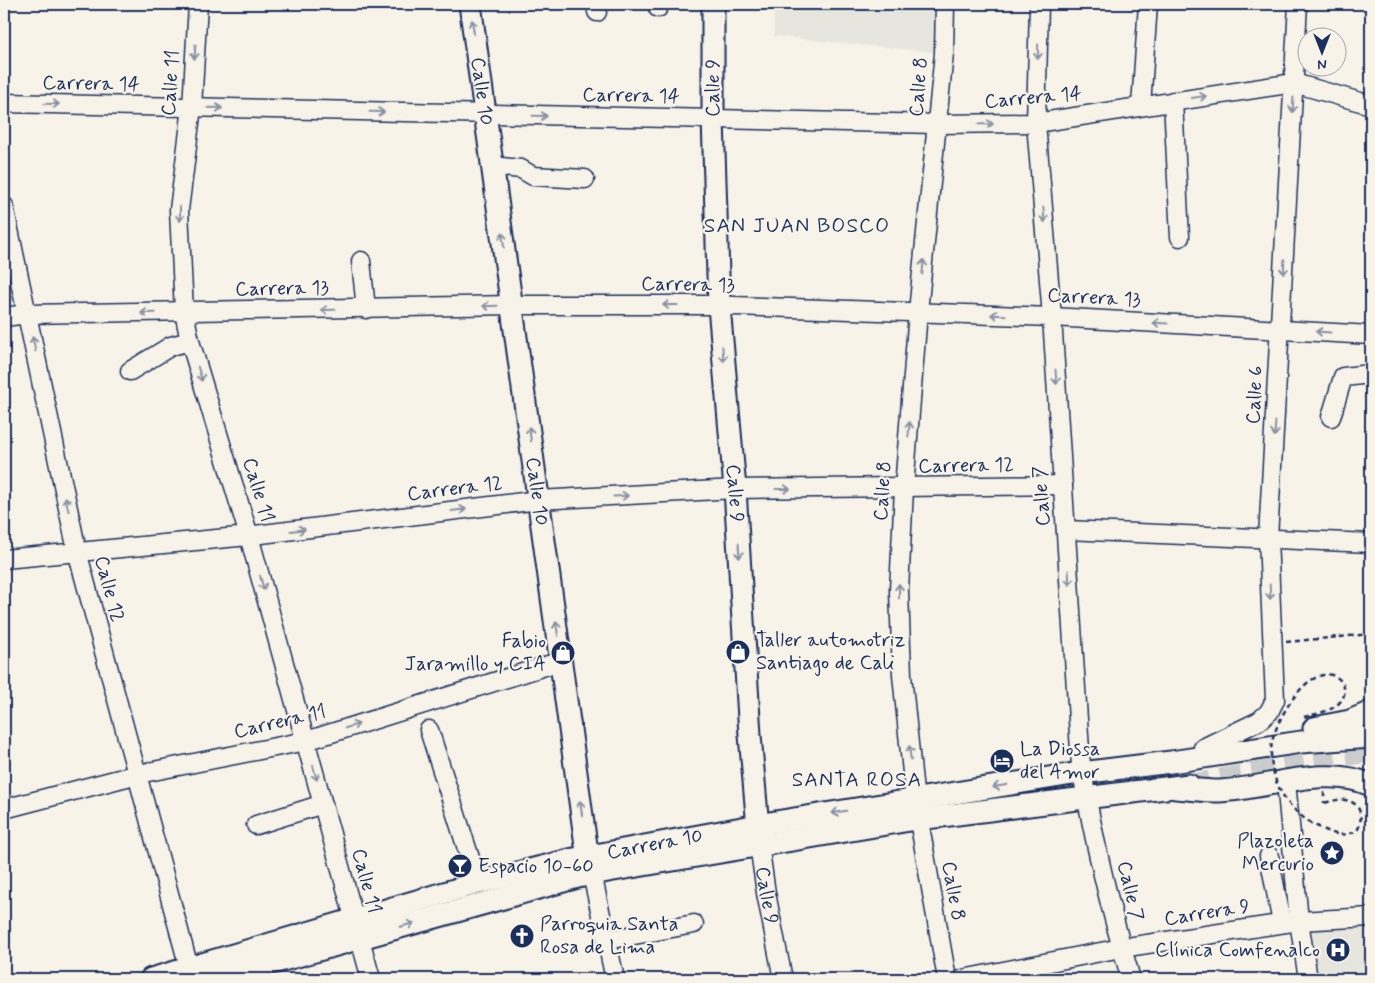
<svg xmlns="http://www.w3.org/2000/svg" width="1375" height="983" font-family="Mynerve,sans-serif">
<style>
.built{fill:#e6e5de}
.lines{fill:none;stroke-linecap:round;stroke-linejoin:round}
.major-tunnel{stroke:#cbcccc;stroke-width:21;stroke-dasharray:21 11;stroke-linecap:butt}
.minor-casing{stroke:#1b2f5e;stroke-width:21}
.major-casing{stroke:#1b2f5e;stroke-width:25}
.path{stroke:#1b2f5e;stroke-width:2.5;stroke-dasharray:5 4;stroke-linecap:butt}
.minor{stroke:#f7f3e8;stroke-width:18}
.major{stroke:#f7f3e8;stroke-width:21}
.path-bridge{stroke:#1b2f5e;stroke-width:2.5;stroke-dasharray:5 4;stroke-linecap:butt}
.oneway{stroke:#8991a3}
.labels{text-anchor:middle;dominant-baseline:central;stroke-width:4.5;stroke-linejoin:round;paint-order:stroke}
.street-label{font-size:20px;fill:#1b2f5e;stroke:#f7f3e8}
.poi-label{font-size:20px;fill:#1b2f5e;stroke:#f7f3e8;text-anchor:start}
.neighbourhood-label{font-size:21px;letter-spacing:1px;fill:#1b2f5e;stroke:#f7f3e8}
</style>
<rect width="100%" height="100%" fill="#f7f3e8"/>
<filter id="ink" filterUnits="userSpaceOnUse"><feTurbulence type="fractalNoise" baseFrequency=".02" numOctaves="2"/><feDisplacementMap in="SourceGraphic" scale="10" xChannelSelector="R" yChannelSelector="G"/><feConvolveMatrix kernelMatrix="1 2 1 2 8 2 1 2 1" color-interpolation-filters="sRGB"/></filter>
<g filter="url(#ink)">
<path class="built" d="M774,4H945L944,53L774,36Z
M1371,917V979H1308L1299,921Z"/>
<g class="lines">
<path class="major-tunnel" d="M1189,785L1371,751"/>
<defs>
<g id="minor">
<path d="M198,4L192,107L179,210L184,312L190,341L249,536L371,979"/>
<path d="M596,4L597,12"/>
<path d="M658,4V8"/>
<path d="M945,4L944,53L918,312L904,488L899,591L902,675L914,792L947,979"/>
<path d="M1039,4L1036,123L1052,317L1081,766C1093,837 1110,910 1131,979"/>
<path d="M1173,101L1180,237"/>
<path d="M4,103L937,124L1036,123L1294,83L1371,105"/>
<path d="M1141,106L1148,4"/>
<path d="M493,166L521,169L533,176L585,179"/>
<path d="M4,206L77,551L192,979"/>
<path d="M361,261L366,309"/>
<path d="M4,317L27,314L512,305H706L1052,317L1371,335"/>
<path d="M130,371L171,346L190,341"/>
<path d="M1331,417L1343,377L1371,374"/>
<path d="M1066,530L1371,543"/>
<path d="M4,559L238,537L539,500L735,489L1063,485"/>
<path d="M429,730L478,883"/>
<path d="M1203,748L1259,721L1269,712L1275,700L1268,538L1298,4"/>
<path d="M1286,781L1299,921L1308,979"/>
<path d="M4,809L138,774L306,741L561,661"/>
<path d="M256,825L323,804"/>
<path id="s1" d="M759,844L766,893L783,979"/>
<path d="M1269,856L1282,923"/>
<path d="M592,874L615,979"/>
<path d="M607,940L694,924"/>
<path d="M963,979L1121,948L1299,921L1371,917"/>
</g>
<g id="major">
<path id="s2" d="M470,4L586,845L591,870"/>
<path id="s3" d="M713,4V119L719,306L735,489L750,735L759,839"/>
<path d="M1314,728L1350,721L1371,712"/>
<path d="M1176,788C1190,789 1205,791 1219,791C1266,789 1326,764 1371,785"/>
<path id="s4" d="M151,979L478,883L574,859L769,823L1073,774L1171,762L1301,742L1371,737"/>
<path d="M215,979L578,877L608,871L910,820L1189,785"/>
</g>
</defs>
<use href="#minor" class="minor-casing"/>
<use href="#major" class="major-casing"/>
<path class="path" d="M1286,642L1371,634
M1324,792V803"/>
<use href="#minor" class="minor"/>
<use href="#major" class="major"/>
<path class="path-bridge" d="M1304,717C1315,714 1330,712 1339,703C1352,691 1340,671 1323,675C1299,680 1277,720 1272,742C1266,778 1288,814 1321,828C1335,835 1342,837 1357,831C1363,820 1362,805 1349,801C1341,798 1332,801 1324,803"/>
</g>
<defs><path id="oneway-shaft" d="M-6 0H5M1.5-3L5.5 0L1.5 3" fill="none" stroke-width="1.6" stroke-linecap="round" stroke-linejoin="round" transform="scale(1.25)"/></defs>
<g class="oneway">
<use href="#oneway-shaft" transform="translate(473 27) rotate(-98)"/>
<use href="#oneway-shaft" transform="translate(195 52) rotate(94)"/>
<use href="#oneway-shaft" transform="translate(1038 52) rotate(91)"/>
<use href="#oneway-shaft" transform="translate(1199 97) rotate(-8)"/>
<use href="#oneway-shaft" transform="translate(52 104) rotate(1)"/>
<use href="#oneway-shaft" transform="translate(1293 105) rotate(93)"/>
<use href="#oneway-shaft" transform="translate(215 108) rotate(1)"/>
<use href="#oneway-shaft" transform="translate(377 112) rotate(1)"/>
<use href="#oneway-shaft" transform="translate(540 116) rotate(1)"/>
<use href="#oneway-shaft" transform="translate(986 124) rotate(-1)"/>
<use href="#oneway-shaft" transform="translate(180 214) rotate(90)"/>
<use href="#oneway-shaft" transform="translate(1044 215) rotate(85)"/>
<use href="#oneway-shaft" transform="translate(503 240) rotate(-98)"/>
<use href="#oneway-shaft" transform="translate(923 267) rotate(-84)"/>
<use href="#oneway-shaft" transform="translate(1284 267) rotate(93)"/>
<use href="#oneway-shaft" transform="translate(670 305) rotate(180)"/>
<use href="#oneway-shaft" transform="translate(490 306) rotate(178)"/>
<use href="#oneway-shaft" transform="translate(328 310) rotate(179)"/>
<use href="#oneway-shaft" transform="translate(148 313) rotate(179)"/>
<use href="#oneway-shaft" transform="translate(998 315) rotate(-178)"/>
<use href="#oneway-shaft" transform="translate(1160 323) rotate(-177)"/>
<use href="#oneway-shaft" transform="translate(1323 332) rotate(-176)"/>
<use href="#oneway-shaft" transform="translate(34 344) rotate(-102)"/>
<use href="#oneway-shaft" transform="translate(723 354) rotate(85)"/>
<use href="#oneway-shaft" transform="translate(200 374) rotate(73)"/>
<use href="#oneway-shaft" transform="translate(1056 377) rotate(86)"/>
<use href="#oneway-shaft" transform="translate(909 429) rotate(-85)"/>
<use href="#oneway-shaft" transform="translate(1275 429) rotate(93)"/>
<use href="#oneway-shaft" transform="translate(530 434) rotate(-98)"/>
<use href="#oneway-shaft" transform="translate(783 489)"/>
<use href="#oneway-shaft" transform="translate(621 496) rotate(-3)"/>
<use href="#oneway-shaft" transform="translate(67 504) rotate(-102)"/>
<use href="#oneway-shaft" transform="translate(459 510) rotate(-7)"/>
<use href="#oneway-shaft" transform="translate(298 530) rotate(-7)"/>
<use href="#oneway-shaft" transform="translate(739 551) rotate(87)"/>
<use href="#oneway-shaft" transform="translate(1069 578) rotate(86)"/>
<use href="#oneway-shaft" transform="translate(262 583) rotate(75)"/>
<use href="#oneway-shaft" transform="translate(899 591) rotate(-90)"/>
<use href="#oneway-shaft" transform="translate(1270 592) rotate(88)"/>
<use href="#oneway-shaft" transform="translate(557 629) rotate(-98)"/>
<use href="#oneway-shaft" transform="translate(352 726) rotate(-17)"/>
<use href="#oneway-shaft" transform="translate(910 753) rotate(-96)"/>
<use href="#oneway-shaft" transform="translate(315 773) rotate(75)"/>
<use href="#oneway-shaft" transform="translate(1000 786) rotate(171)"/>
<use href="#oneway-shaft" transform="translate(581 808) rotate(-98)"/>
<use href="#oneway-shaft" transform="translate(839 812) rotate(171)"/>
<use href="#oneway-shaft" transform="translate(407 925) rotate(-16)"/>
</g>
</g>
<defs>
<symbol id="shop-disc" viewBox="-11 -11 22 22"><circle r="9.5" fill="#1b2f5e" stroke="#f7f3e8"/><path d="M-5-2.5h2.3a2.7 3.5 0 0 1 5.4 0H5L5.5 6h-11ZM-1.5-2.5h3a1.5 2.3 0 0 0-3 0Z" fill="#fff"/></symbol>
<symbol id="hotel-disc" viewBox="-11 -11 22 22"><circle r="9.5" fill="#1b2f5e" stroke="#f7f3e8"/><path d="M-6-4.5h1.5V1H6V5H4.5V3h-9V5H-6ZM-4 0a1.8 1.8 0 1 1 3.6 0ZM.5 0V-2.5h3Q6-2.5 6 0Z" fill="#fff"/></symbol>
<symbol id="sight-disc" viewBox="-11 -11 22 22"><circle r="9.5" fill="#1b2f5e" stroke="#f7f3e8"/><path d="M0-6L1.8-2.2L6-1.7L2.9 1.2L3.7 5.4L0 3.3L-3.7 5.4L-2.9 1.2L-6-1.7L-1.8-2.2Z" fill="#fff"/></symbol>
<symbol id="bar-disc" viewBox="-11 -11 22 22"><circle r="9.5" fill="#1b2f5e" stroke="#f7f3e8"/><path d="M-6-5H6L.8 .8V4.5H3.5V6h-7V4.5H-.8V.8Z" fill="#fff"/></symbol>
<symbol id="church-disc" viewBox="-11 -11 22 22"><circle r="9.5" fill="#1b2f5e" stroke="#f7f3e8"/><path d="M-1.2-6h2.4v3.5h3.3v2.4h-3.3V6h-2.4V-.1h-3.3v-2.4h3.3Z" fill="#fff"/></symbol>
<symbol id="hospital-disc" viewBox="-11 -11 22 22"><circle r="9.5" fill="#1b2f5e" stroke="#f7f3e8"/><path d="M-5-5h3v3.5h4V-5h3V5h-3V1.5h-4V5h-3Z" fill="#fff"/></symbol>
</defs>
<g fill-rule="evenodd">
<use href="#shop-disc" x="724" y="638" width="28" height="28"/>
<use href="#shop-disc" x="549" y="639" width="28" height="28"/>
<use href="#hotel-disc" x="988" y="747" width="28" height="28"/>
<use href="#sight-disc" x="1318" y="839" width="28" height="28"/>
<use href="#bar-disc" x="446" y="852" width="28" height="28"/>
<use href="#church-disc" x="508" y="922" width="28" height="28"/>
<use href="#hospital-disc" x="1324" y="936" width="28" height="28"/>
</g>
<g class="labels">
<g class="street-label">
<text transform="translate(171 83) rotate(-86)">Calle 11</text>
<text transform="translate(91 84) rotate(1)">Carrera 14</text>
<text transform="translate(919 87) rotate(-85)">Calle 8</text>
<text transform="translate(713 88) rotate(-90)">Calle 9</text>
<text stroke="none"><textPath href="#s2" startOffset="88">Calle 10</textPath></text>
<text transform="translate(631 96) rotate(1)">Carrera 14</text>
<text transform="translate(1033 98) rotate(-5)">Carrera 14</text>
<text transform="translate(688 285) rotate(1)">Carrera 13</text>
<text transform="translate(282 289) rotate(-1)">Carrera 13</text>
<text transform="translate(1094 298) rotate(3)">Carrera 13</text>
<text transform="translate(1255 395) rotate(-87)">Calle 6</text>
<text transform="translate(966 466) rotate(-1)">Carrera 12</text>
<text transform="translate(455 489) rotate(-7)">Carrera 12</text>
<text transform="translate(258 490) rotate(73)">Calle 11</text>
<text transform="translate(883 491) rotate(-86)">Calle 8</text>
<text stroke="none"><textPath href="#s2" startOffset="492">Calle 10</textPath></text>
<text stroke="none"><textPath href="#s3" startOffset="490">Calle 9</textPath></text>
<text transform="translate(1042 496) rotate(-94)">Calle 7</text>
<text transform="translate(109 589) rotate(75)">Calle 12</text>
<text transform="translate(280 722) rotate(-13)">Carrera 11</text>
<text stroke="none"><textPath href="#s4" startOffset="522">Carrera 10</textPath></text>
<text transform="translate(366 881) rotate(75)">Calle 11</text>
<text transform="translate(953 891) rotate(80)">Calle 8</text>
<text transform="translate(1130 891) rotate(77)">Calle 7</text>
<text stroke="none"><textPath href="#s1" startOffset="52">Calle 9</textPath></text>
<text transform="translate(1207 913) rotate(-9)">Carrera 9</text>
</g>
<g class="poi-label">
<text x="756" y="640">Taller automotriz<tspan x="756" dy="23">Santiago de Cali</tspan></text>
<text x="546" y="641" text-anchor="end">Fabio<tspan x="546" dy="23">Jaramillo y CIA</tspan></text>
<text x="1020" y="749">La Diossa<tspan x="1020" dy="23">del Amor</tspan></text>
<text x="1314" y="841" text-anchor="end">Plazoleta<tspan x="1314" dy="23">Mercurio</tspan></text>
<text x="478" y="866">Espacio 10-60</text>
<text x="540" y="924">Parroquia Santa<tspan x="540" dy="23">Rosa de Lima</tspan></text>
<text x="1320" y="950" text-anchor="end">Clínica Comfenalco</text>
</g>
<g class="neighbourhood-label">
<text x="797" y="226">SAN JUAN BOSCO</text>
<text x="857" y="780">SANTA ROSA</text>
</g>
</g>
<rect width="1375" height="983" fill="none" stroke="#f7f3e8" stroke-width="20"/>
<rect x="10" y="10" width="1355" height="963" fill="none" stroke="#1b2f5e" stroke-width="2" filter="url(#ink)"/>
<g transform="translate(1322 52) rotate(180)"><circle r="24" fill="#f7f3e8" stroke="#9fa5b1"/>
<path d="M0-4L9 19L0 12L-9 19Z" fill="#1b2f5e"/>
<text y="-8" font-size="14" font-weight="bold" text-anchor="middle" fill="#1b2f5e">N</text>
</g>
</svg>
